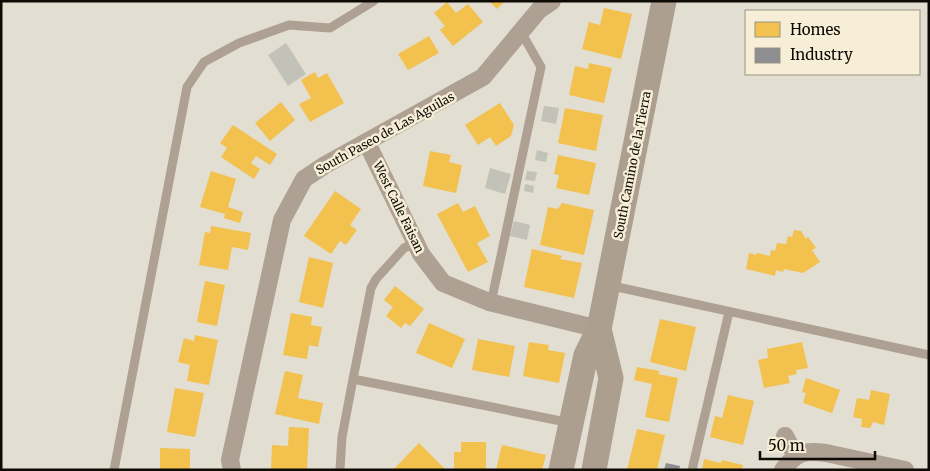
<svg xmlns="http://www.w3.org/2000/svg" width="930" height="471" font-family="Merriweather,serif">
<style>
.homes{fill:#f2c14e}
.industry{fill:#8d8d92}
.building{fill:#c3c2b8}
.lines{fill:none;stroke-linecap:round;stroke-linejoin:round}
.lane{stroke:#aea193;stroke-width:9}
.street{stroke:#aea193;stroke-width:18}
.secondary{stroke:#ac9f90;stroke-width:25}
.labels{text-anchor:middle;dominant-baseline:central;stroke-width:5;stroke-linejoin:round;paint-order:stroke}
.street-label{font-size:12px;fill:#0e0b04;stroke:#f6eed7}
</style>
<rect width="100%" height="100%" fill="#e2ded1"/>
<path class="homes" d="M489,1H505L497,9Z
M447,2L456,13L468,4L483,22L453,46L440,30L445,26L434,13Z
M604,8L632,14L621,59L582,49L589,22L600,25Z
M429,36L439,53L408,70L398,54Z
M589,63L612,68L604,103L569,95L575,66L588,69Z
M315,72L318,78L327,73L344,103L310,122L299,104L311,98L301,80Z
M281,102L295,120L270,141L255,123Z
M500,103L514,125L511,136L496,146L490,137L478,145L465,125Z
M565,108L603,115L596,151L558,143Z
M233,125L277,154L270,165L256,156L251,163L260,169L254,179L221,157L227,148L220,143Z
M430,151L451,155L449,162L462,165L456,193L423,186Z
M558,155L596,163L589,195L556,188L559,175L554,174Z
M211,171L236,179L228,207L243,212L240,223L224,218L225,214L200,207Z
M335,191L361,209L350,225L357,230L346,245L340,241L331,254L304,236Z
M458,203L463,212L475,206L490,236L477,243L488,262L468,272L437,214Z
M562,203L594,210L584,255L540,245L548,207L558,209Z
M211,226L251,233L248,250L232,247L228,270L199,265L205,232L210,233Z
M794,230L801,231L806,239L808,237L816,248L812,250L820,262L803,273L784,269L783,272L776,270L775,276L746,269L749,253L756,255L757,253L770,256L771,250L775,251L777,243L786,244L788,236L792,237Z
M532,249L562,256L560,259L582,263L574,298L524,287Z
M309,257L333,263L323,308L299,302Z
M205,281L225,285L217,326L197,322Z
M395,286L424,309L410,326L405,323L401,328L386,316L393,307L384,300Z
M291,313L312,317L311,325L322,327L318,347L309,345L307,359L283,355Z
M660,319L696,327L686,371L650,362Z
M429,323L465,339L452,368L416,353Z
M195,335L218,340L209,385L187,381L190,365L178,362L184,338L194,341Z
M478,339L515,346L509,377L472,370Z
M529,342L549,345L548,350L565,353L559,383L523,376Z
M802,342L808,368L796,370L797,374L788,376L790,383L764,388L758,360L768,358L767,349Z
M637,367L660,371L658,374L678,378L669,422L645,417L652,384L634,380Z
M285,371L303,375L298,398L323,403L319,424L275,414Z
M806,378L840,390L832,413L803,403L806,393L802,392Z
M175,388L204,393L195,437L167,432Z
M871,390L890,394L884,425L873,422L870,428L861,427L862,419L853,417L857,398L869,400Z
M728,395L754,401L743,445L710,437L715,416L722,418Z
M289,427L309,428L307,470H271L272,445L288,446Z
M637,429L665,435L657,470H627Z
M461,442H486V470H454V452H461Z
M419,443L446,470H393Z
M502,445L546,455L542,470H496Z
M160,448L190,449V470H160Z
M704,459L721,463L722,460L743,465L742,470H702Z"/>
<path class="industry" d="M666,463L680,466L679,470H664Z"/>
<path class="building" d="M286,43L306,74L288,86L268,55Z
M544,106L559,108L556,124L541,121Z
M537,150L548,153L546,162L535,160Z
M490,168L511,174L505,194L485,188Z
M527,171L537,172L535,181L525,180Z
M525,184L534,186L533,193L524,191Z
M514,221L530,225L527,240L510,236Z"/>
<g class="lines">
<path class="lane" d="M416,243L404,248L376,279L371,288L353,379L571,423
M608,285L929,355
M491,303L541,67L521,32
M114,470L187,87L204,62L239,43L289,25L330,28L374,1
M340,470L342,437L353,379
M692,470L729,312"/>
<path class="street" d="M367,143L421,254L443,283L489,302L599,329
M785,436L796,456
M232,470L230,460L282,220L304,179L325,165L483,77L539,10L552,1
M783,470C796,452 805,450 826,453L905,470"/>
<path class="secondary" d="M561,470L586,355L599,329L664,1
M594,470L611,378L599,329"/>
</g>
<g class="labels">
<g class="street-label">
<text transform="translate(385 133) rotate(-29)">South Paseo de Las Aguilas</text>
<text transform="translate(632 165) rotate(-79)">South Camino de la Tierra</text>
<text transform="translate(399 207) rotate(64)">West Calle Faisan</text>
</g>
</g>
<rect width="930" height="471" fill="none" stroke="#0e0b04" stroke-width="5"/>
<rect x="745" y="10" width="175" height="65" fill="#f6eed7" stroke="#999383"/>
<rect x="755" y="22" width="25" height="15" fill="#f2c14e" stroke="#999383"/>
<text x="790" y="35" font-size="15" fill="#0e0b04">Homes</text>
<rect x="755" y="48" width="25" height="15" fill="#8d8d92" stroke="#999383"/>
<text x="790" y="60" font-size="15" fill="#0e0b04">Industry</text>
<path d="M760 451v8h115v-8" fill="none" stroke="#0e0b04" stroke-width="2.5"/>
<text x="768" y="451" font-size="15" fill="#0e0b04" stroke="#f6eed7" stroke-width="4" paint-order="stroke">50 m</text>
</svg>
